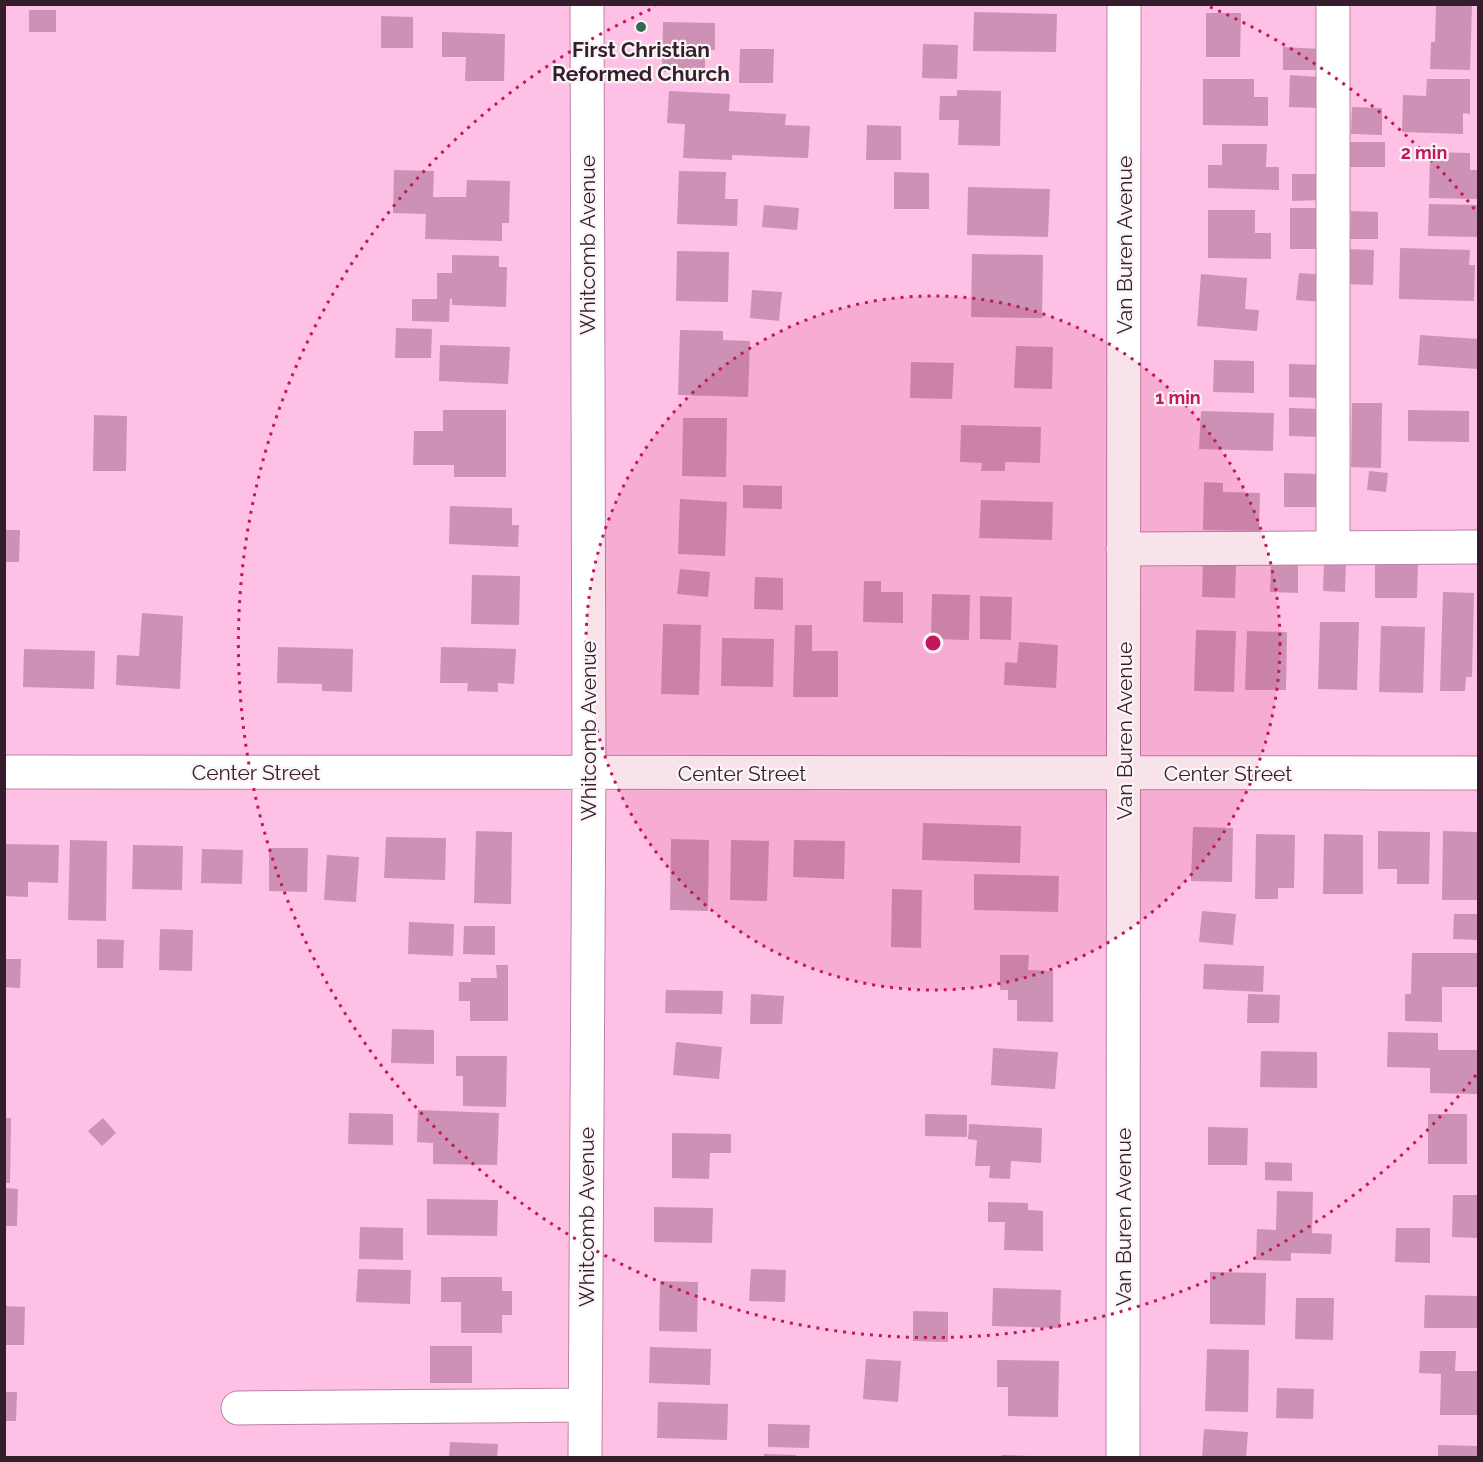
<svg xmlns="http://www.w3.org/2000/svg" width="1483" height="1462" font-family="Raleway,sans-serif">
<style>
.building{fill:#cc91b4}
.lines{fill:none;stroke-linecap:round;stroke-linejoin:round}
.minor-casing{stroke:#bc82a5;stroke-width:35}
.minor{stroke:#fff;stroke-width:33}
.ring{fill:none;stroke:#c2185b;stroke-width:3;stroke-dasharray:3 6}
.poi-dot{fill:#346b52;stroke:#fbf5f8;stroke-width:2}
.labels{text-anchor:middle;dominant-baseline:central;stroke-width:4.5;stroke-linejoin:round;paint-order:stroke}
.poi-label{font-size:21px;font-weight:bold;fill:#351e2c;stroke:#fbf5f8}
.street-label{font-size:21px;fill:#351e2c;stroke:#fbf5f8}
.centre{fill:#c2185b;stroke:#fbf5f8;stroke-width:3}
.ring-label{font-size:18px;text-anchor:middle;font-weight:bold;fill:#c2185b;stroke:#fbf5f8;stroke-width:4.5;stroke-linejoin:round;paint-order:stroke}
</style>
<rect width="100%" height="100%" fill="#fec1e5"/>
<path class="building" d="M1436,4H1472L1470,70L1430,69L1431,42H1435Z
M29,10H56V32H29Z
M974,12L1057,14L1056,52L973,51Z
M1206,13H1241L1240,57H1206Z
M381,16L413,17V48H381Z
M663,22L715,23V50H705V73L662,72Z
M442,32L505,34L504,81H465L466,57H442Z
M923,44L958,45L957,79L922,78Z
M1283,47L1320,49V70H1283Z
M740,49H774L773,83H739Z
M1290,75L1319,77V108L1289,107Z
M1203,79H1254V97H1268V126L1203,125Z
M1427,79H1470V114L1463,113V134L1402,132L1403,95L1426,96Z
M957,90L1001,91L1000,146L958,145L959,120H939L940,96H957Z
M669,91L730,94L729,111L786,114L785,125L810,126L808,158L732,155V160L683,158L685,124L667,123Z
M1352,107L1382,108V135L1351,134Z
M867,125L901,126V160H866Z
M1350,142H1385V167H1350Z
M1222,144H1267L1266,167H1279V190L1208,188V165H1222Z
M1430,152L1470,153V170H1478V199L1429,198Z
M394,170L434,171L433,197H466L467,180L510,181L509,223H502V241L425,239L426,214L393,213Z
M679,171L726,172L725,199H738L737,226L677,224Z
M894,172L929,173V209H894Z
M1292,174H1321V200L1292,201Z
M968,187L1050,189L1048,237L967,235Z
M1429,204L1478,205V237L1428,236Z
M764,205L799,208L797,230L762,227Z
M1290,208H1321V249H1290Z
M1208,210H1255V233H1271V259L1208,258Z
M1351,211L1378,212V239H1350Z
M1400,248L1470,250L1469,265H1475L1474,301L1399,299Z
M1345,249L1374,250L1373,285L1344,284Z
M677,251L729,252L728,302L676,301Z
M972,254L1043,255L1042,318L971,317Z
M452,255L499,256V267H507L506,307L452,305V299H450L449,322L412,321V299H437V273H452Z
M1299,273L1324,275L1322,302L1296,300Z
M1201,274L1247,278L1245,309L1259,310L1257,331L1197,326Z
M752,290L782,292L779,321L750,318Z
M396,328L432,329L431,358H395Z
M680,330L723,331V340L750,341L748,397L678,395Z
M1420,335L1478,339V369L1418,365Z
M440,345L510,347L508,384L439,381Z
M1016,346L1053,347L1052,389L1014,388Z
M1214,360L1254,361V393L1213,392Z
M911,362L954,363L952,399L910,398Z
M1289,364L1321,365L1320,398L1289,397Z
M1352,403H1382L1381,468L1351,467Z
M1289,408L1321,409L1320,437L1289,436Z
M443,410H506V477H454V465H413L414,431H443Z
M1408,410L1469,411V442L1408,441Z
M1201,411L1274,413L1273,451L1199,449Z
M94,415L127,416L126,471H93Z
M683,418H727L726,477L682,476Z
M961,425L1041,427L1040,463L1005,462V471H981L982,463L960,462Z
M1369,471L1388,473L1386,492L1367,490Z
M1284,473L1319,474V507H1284Z
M1204,482L1223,483V492L1260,493L1259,531L1203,530Z
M743,485L782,486V509L743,508Z
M680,499L727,502L725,556L678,554Z
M981,500L1053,502L1052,540L979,538Z
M450,506L512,508V525H519L518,547L449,544Z
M4,530H20L19,562H4Z
M1203,562L1236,563L1235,598L1202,597Z
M1324,562H1346L1345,592L1323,591Z
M1271,563H1298V593L1270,592Z
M1375,563L1418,564L1417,598H1375Z
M680,569L710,572L708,597L677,594Z
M472,575L520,576L519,625L471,624Z
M755,577L783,578V610L754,609Z
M864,581H881V592H903V623L863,622Z
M1443,592L1474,593L1472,677H1466L1465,691H1440Z
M932,594L970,595L969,640L931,639Z
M980,596L1012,597L1011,640L980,639Z
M142,613L183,616L180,689L116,685L117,655L139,656Z
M1320,622H1359L1357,690L1318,689Z
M663,624L701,625L699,695L661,694Z
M795,625H812V651H838V697H793Z
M1381,626L1425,627L1423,693L1379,692Z
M1196,630L1236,631L1234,692L1194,691Z
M1247,631L1287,632L1286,690H1245Z
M722,638L774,639L773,687L721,686Z
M1019,642L1058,645L1056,688L1004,685L1005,662L1017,663Z
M278,647L353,649L352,692L322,691V684L277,683Z
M441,647L516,649L514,684L498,683V692L467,691L468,683H440Z
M24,649L95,651L94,689L23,687Z
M923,823L1021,826L1020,863L922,860Z
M1193,827L1233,828L1232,882L1191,881Z
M476,831L512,832L511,904L474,903Z
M1378,831L1430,832L1429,884H1397V869H1378Z
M1443,831L1478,832V900H1442Z
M1256,834L1295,835L1294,888H1278V899H1255Z
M1324,834L1363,835V894H1323Z
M386,837L446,838L445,880L384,878Z
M671,839L709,840L708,911L670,910Z
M70,840L107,841L106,921L68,920Z
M731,840L769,841L767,901L730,900Z
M794,840L845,841L844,879L793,877Z
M4,844L59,845L58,883L28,882V897L4,896Z
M133,845L183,846L182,890L132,889Z
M269,848H308L307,892L269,891Z
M202,849L243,850L242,884L201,883Z
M327,855L359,857L356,902L324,900Z
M974,874L1059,876L1058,912L974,910Z
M892,889L922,890L921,948L891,947Z
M1202,911L1236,914L1233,945L1199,942Z
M1454,914H1478V940L1453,939Z
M409,922L454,924L453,956L408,954Z
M464,926H495V955L463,954Z
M160,929L193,930L192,971L159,970Z
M97,939L124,940L123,968H97Z
M1412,953H1478V987H1442V1022L1405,1021V994H1411Z
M1000,955H1029L1028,970L1053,971V1022L1017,1021V1000H1008V990H1000Z
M5,959H21L20,988L4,987Z
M1204,964L1264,966L1263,992L1203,989Z
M496,965H508V1021H470V1001H459V982H471V978H497Z
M666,990L723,991L722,1014L665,1013Z
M751,994L784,996L782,1024H750Z
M1248,994L1280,995L1279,1023H1247Z
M392,1029L434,1030V1064L391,1063Z
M1388,1032L1438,1033V1050H1477V1094L1430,1093V1068L1387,1067Z
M676,1042L722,1047L719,1079L673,1075Z
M993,1048L1058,1052L1055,1089L991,1085Z
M1261,1051L1317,1052V1088L1260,1087Z
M456,1056H507L506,1107L463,1106V1076H456Z
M418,1110L499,1113L497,1165L433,1164V1143L417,1142Z
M349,1113L393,1114V1145L348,1144Z
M925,1114L967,1115V1137L925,1136Z
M1428,1114H1467V1164H1428Z
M4,1118H11L10,1183H4Z
M103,1118L116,1133L102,1146L88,1131Z
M969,1124L1042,1128L1041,1163L1011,1161L1010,1179L989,1178L990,1166H975L977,1140L968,1139Z
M1208,1127L1248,1128L1247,1165H1208Z
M672,1133L731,1134V1153H710L709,1179L672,1178Z
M1265,1162L1292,1163V1181L1265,1180Z
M4,1188L18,1189L17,1226H4Z
M1277,1191L1313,1192L1312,1233L1332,1234L1331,1254L1291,1253V1261L1256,1260L1257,1229L1276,1230Z
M1453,1195H1478V1238L1452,1237Z
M427,1199L498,1200L497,1236L427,1235Z
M988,1202L1028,1203V1210L1043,1211V1251L1004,1250L1005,1222H988Z
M654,1207L713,1208L712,1243L654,1242Z
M360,1227L403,1228V1260L359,1259Z
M1396,1228H1430V1263L1395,1262Z
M358,1269L411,1270L410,1304L356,1302Z
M751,1269L786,1270L785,1302L749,1301Z
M1210,1272L1266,1273L1265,1325L1210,1324Z
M441,1277H502V1291H512V1315H502V1333H461V1302H441Z
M660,1281L698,1282L697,1332L659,1331Z
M993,1288L1061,1290L1060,1328L992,1326Z
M1425,1295L1478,1296V1328H1424Z
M1296,1298H1334L1333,1340L1295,1339Z
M4,1306L25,1307L24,1345H4Z
M913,1311L948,1312V1342L913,1341Z
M430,1346H472V1383H430Z
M650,1347L711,1349L710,1385L649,1383Z
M1207,1349L1249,1350L1248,1412L1205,1411Z
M1420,1351H1456L1455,1371H1478V1415H1440L1441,1374L1419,1373Z
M866,1359L901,1361L898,1402L863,1399Z
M997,1360L1059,1361L1058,1417L1008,1416V1387H997Z
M1277,1388L1314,1389L1313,1419L1276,1418Z
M4,1392H17L16,1421H4Z
M658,1402L728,1404L727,1440L657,1438Z
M768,1424L810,1425L809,1448L768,1447Z
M1204,1429L1248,1432L1246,1458H1202Z
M450,1442L498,1444L497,1458H449Z
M1438,1445L1478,1446V1458H1438Z
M764,1454L796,1455V1458H764Z
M1002,1455L1031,1456V1458H1001Z"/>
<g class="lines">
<defs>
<path id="minor" d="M1333,548V4
M1123,549L1478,547
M4,772L1478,773
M238,1408L585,1405
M585,1458L589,772L587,4
M1123,1458L1124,4"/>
</defs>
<use href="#minor" class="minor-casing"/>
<use href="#minor" class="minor"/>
</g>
<circle cx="933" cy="643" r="347" fill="#c2185b" fill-opacity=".12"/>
<g class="ring">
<circle cx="933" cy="643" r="347"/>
<path d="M1476 1075A694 694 0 1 1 656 7M1210 7A694 694 0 0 1 1476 211"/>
</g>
<circle class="poi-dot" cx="641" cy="27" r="6"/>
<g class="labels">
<g class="poi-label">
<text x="641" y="49">First Christian<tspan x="641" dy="24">Reformed Church</tspan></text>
</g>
<g class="street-label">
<text transform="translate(587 245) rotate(-90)">Whitcomb Avenue</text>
<text transform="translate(1124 245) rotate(-90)">Van Buren Avenue</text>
<text transform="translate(588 731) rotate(-90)">Whitcomb Avenue</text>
<text transform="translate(1124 731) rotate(-90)">Van Buren Avenue</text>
<text x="256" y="772">Center Street</text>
<text x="742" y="773">Center Street</text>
<text x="1228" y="773">Center Street</text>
<text transform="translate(586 1217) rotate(-90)">Whitcomb Avenue</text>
<text transform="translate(1123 1217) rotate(-90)">Van Buren Avenue</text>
</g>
</g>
<circle cx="933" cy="643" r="9" class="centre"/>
<g class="ring-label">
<text x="1424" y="159">2 min</text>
<text x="1178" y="404">1 min</text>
</g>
<rect width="1483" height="1462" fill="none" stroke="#351e2c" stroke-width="12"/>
</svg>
